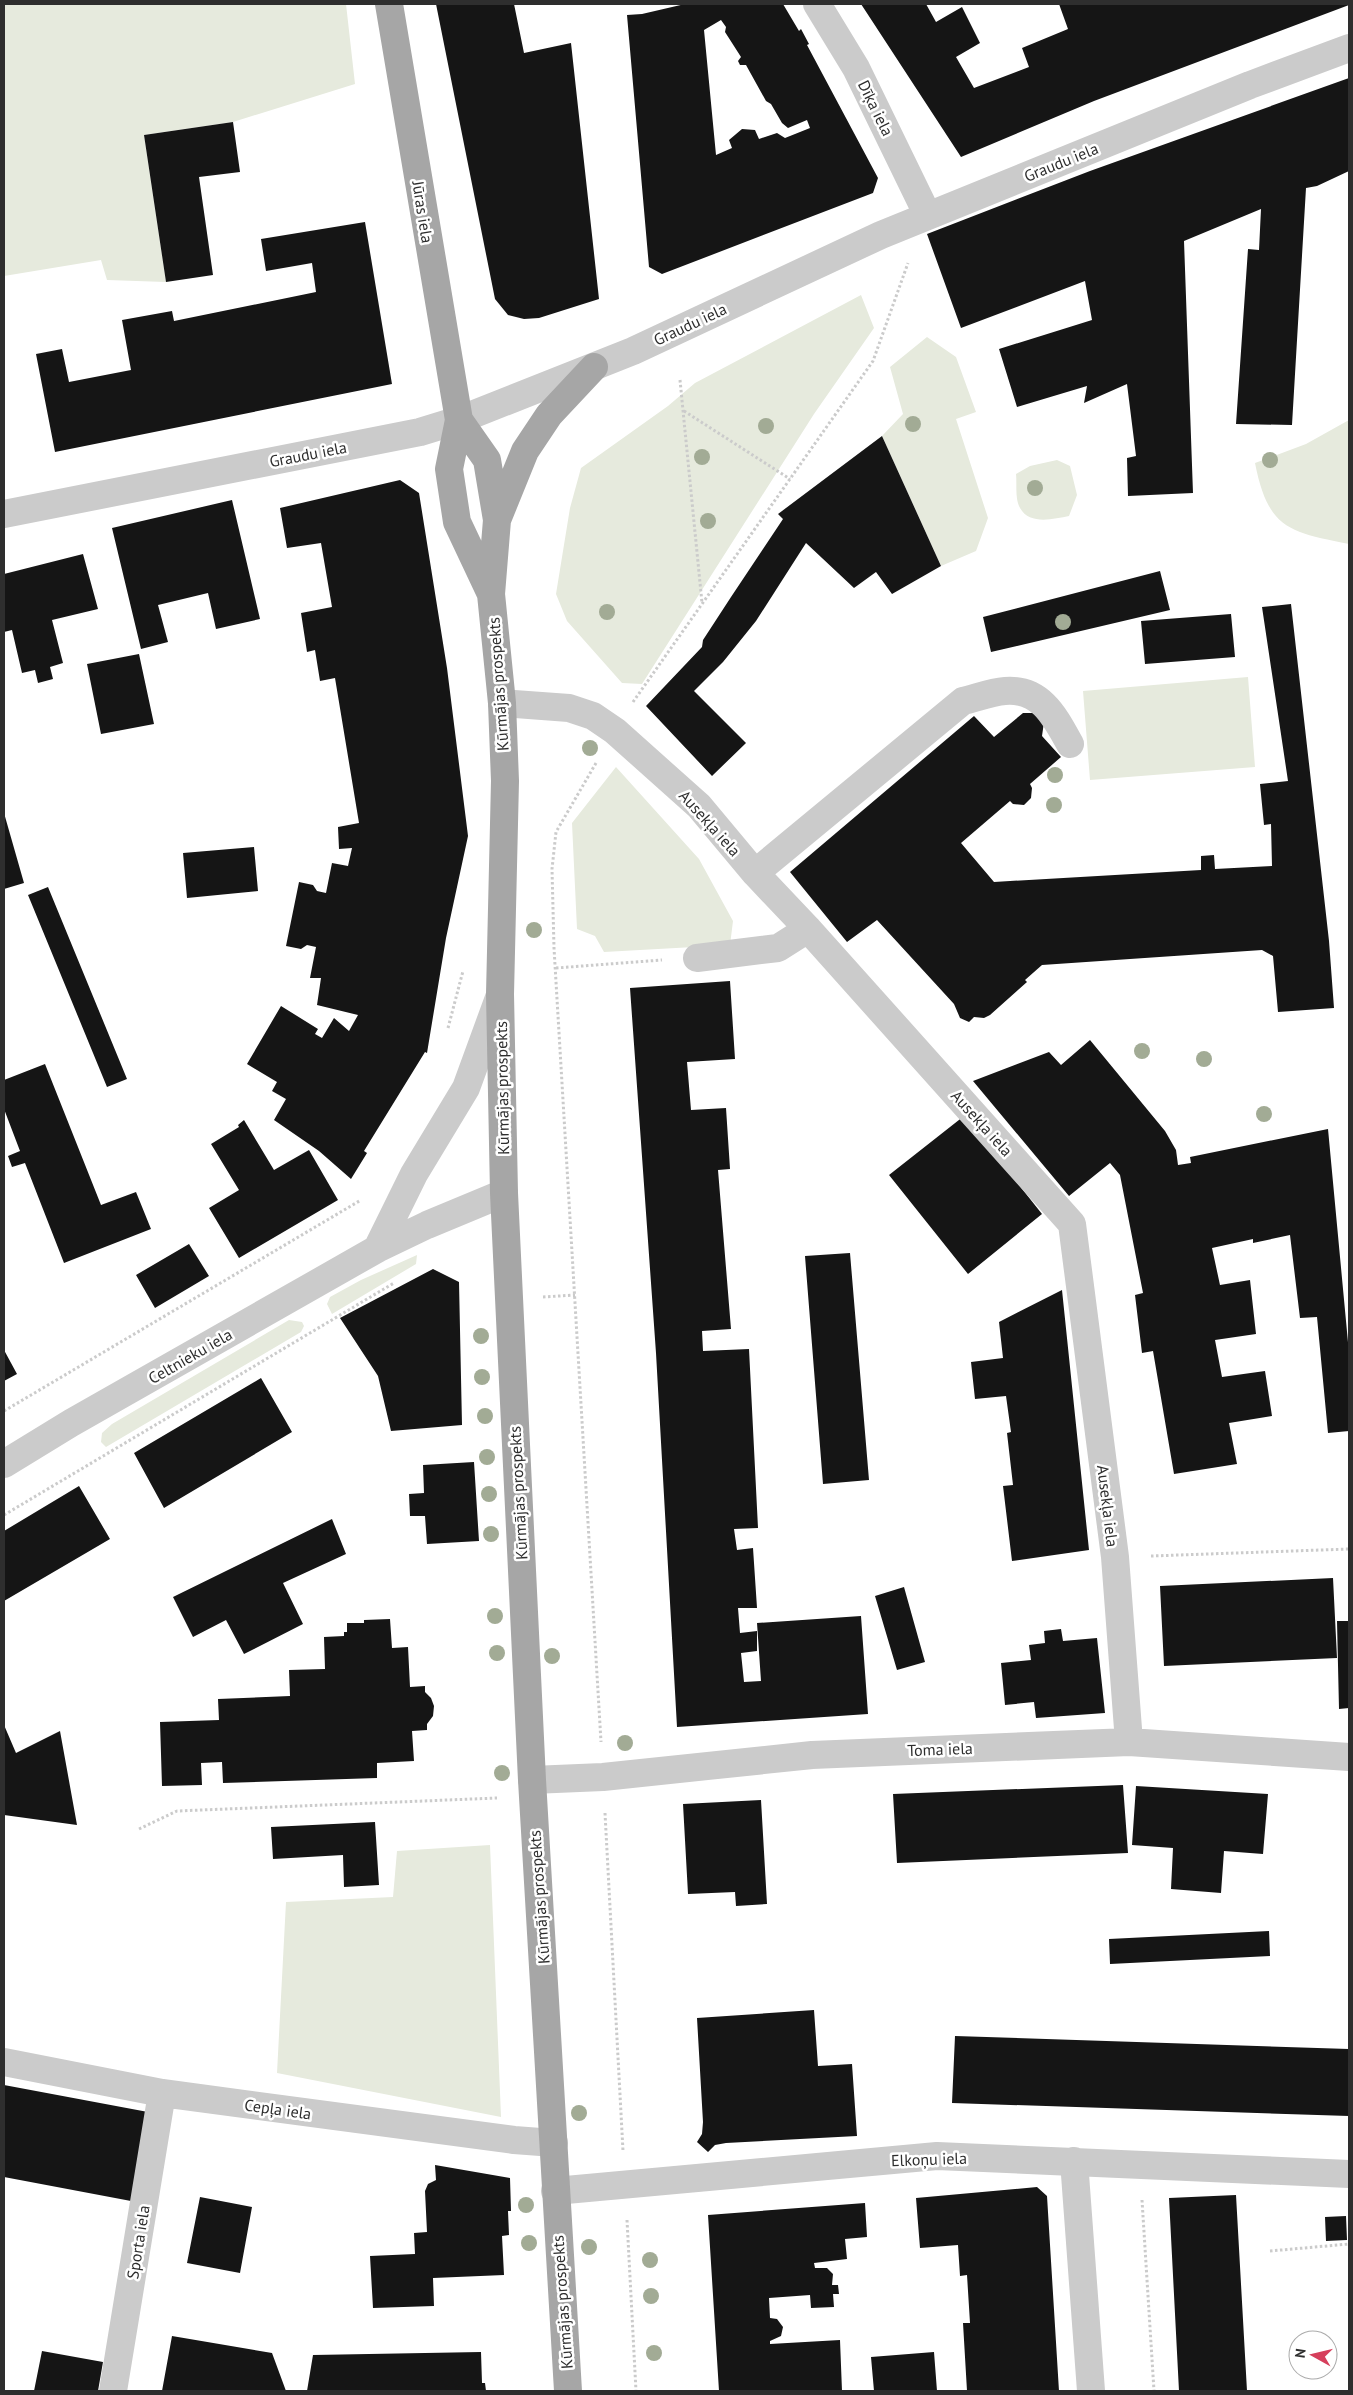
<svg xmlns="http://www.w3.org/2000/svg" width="1353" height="2395" font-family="'PT Sans',sans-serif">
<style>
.green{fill:#e6eadd}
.building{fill:#151515;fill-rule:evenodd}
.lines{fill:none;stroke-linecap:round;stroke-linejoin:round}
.path{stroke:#cbcbcb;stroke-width:3;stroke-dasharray:2.5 2.5;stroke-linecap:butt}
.minor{stroke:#cbcbcb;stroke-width:28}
.major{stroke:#a6a6a6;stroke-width:28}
.tree{fill:#a2ab95}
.labels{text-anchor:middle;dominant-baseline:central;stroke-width:5;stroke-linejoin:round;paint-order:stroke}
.street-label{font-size:16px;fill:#2e2e2e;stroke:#fff}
</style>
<rect width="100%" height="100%" fill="#fff"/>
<path class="green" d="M4,4H346L355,84L233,122L144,135L166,282L107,280L101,260L4,276Z
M861,295L874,328L814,414L642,684L622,683L567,621L556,594L570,508L581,468L668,406L695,383Z
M927,337L956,357L976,412L956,419L988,518L976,551L941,566L882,436L903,414L890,367Z
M1349,420V544C1289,532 1268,529 1255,463L1306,444Z
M1057,460L1070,466L1077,495L1069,516C1053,519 1028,526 1019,506C1015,497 1017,483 1016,474L1030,466Z
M1248,677L1255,767L1090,780L1083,691Z
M616,767L699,859L733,921L730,945L604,952L595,936L577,929L572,823Z
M417,1255L416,1264L332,1314L327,1304L330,1297L361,1280Z
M289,1320L302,1322L304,1326L301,1332L106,1447L101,1442L102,1433L112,1424Z
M490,1845L501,2117L277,2073L286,1902L393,1897L397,1851Z"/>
<path class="building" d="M436,4H514L524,53L571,43L599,299L539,318L524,319L508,315L495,299Z
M685,4H783L799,31L801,29L809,44L807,45L878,178L873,193L662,274L649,267L627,15L642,14ZM721,20L726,27L725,32L741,57L738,61L740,65H746L766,101L771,104L782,123L788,128L807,120L810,128L785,138L777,133L759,139L755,130L742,129L729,140L732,148L716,155L704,30Z
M861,4H926L936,22L962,7L980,43L956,57L974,88L1029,67L1022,48L1068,29L1059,4L1349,5L1094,101L961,157Z
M1349,78V171L1317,186L1306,188L1292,425L1236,424L1248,249L1259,250L1261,209L1184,241L1193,493L1128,496L1127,458L1136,456L1127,384L1084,403L1087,386L1017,407L999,349L1092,320L1085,281L961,328L927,234L1090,171Z
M233,122L240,172L199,177L213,275L166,282L144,135Z
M365,222L392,384L55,452L36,354L62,349L69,382L131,370L122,320L172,311L174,321L316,292L312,263L266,271L261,239Z
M882,436L941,566L892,594L876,572L854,588L806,543L756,621L723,662L694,691L746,743L712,776L646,706L702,647L703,640L731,597L783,519L778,514Z
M400,480L419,493L447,668L468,836L446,938L427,1053L425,1052L364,1151L367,1153L351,1179L319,1151L274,1120L286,1099L272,1091L277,1082L247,1064L281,1006L318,1029L315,1034L322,1038L334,1018L349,1031L358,1015L317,1005L321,978H310L316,947L307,945L301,949L286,946L299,882L313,885L317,891L326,893L332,863L348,866L352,848L339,849L338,827L359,823L335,678L320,681L315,650L307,652L301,613L332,607L321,543L287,548L280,508Z
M232,500L260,619L216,629L208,593L158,605L168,642L141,649L112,528Z
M83,554L98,609L52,620L63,663L50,667L53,679L38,683L35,670L22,673L12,630L4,632V574Z
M1160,571L1170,610L991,652L983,617Z
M1291,604L1329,941L1334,1008L1278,1012L1273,956L1262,950L1042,965L1025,980L1027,982L990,1015L984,1018L974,1017L969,1022L960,1018L954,1004L877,920L847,942L790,872L974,716L994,737L1023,713H1037L1044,722L1042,736L1061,757L1030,784L1032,788L1031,798L1024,805L1013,804L1010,801L961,843L994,882L1201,870V856L1214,855L1215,869L1272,866L1271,824L1264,825L1260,784L1288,781L1262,607Z
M1231,614L1235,657L1145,664L1141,621Z
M139,654L154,724L101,734L87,664Z
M4,813L24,883L4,889Z
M254,847L258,891L187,898L183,853Z
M48,887L127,1079L107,1087L28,895Z
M730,981L735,1059L687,1062L691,1110L726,1108L730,1169L718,1170L731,1329L702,1331L703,1351L749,1349L758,1528L734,1529L737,1550L753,1548L757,1608H738L740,1633L757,1631V1651L741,1653L744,1682L761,1681L757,1623L861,1616L868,1714L677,1727L656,1353L630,988Z
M1090,1040L1165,1131L1176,1150L1178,1165L1191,1163L1190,1157L1328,1129L1349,1353V1431L1328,1433L1317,1317L1300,1318L1290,1235L1253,1243V1239L1212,1248L1220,1285L1250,1280L1256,1334L1215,1340L1222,1377L1265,1371L1272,1416L1229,1423L1237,1464L1174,1474L1153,1351L1142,1353L1135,1295L1143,1293L1120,1175L1110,1163L1069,1196L973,1081L1049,1052L1061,1065Z
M45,1064L101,1205L136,1192L151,1229L64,1263L25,1163L12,1167L8,1156L20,1151L4,1109V1080Z
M964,1116L1042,1214L968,1274L889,1175Z
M244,1120L274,1170L309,1150L338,1200L239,1258L209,1208L239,1190L211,1144L239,1127L238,1125Z
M189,1244L209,1276L155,1308L136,1275Z
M850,1253L869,1480L823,1484L805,1256Z
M433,1269L459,1282L462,1425L391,1431L378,1376L340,1318Z
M1062,1290L1089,1550L1012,1561L1003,1486L1013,1485L1007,1433L1011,1432L1006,1396L975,1399L971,1362L1003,1358L999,1322Z
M4,1350L17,1374L4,1381Z
M261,1378L292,1432L164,1508L134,1453Z
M474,1462L479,1541L427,1544L425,1516H410L409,1494L424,1493L423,1465Z
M79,1486L110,1539L4,1601V1531Z
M332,1519L346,1554L283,1583L303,1624L244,1654L226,1620L193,1637L173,1597Z
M1333,1578L1337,1658L1164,1666L1160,1586Z
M904,1587L925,1662L897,1670L875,1596Z
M390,1619L392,1648L408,1647L410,1687L425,1686V1692L431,1698L434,1706L433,1716L427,1724V1730L412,1731L414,1761L377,1763V1778L223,1783L222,1762L201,1763L202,1785L162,1786L160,1722L219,1720L218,1699L290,1696L289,1670L325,1669L324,1637L344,1636V1632H347V1623H364V1620Z
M1337,1621H1349V1708L1339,1709Z
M1061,1629L1063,1641L1097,1638L1105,1713L1036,1718L1034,1702L1005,1705L1001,1663L1031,1660L1029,1645L1045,1643L1044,1631Z
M4,1725L16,1753L60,1731L77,1825L4,1815Z
M1123,1785L1128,1853L897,1863L893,1794Z
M1136,1786L1268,1794L1263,1854L1224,1851L1221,1893L1171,1889L1173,1848L1132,1845Z
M761,1800L767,1904L736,1906L735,1892L688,1894L683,1804Z
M375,1822L379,1885L344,1887L343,1855L273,1859L271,1827Z
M1269,1931L1270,1956L1110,1964L1109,1939Z
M814,2010L818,2066L852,2064L857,2136L726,2143L715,2145L708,2152L697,2142L702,2134L703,2122L697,2018Z
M955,2036L1349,2049V2116L952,2103Z
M4,2085L148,2112L131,2201L4,2177Z
M435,2165L510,2178L511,2211H508L509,2235L502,2236L504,2275L433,2278L434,2306L373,2308L370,2256L415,2254L414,2233L427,2232L425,2191L428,2184L436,2180Z
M1037,2187L1047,2196L1059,2391H967L963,2323H970L967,2275L960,2276L958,2245L920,2248L916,2198Z
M1236,2195L1247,2391H1179L1169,2198Z
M200,2197L252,2207L240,2273L187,2263Z
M865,2203L867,2237L845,2239L847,2259L814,2263L815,2268H827L833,2274L832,2285H838L839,2294H833L834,2307L811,2308L810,2295L769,2298L770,2318L777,2319L783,2327L781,2336L770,2341V2344L840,2340L842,2391H719L708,2215Z
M1346,2216L1347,2240L1326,2241L1325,2217Z
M172,2336L272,2353L286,2391H162Z
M42,2351L103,2362L98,2391H34Z
M481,2352L482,2383H485L486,2391H307L313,2355Z
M934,2352L937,2391H874L871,2357Z"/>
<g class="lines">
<path class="path" d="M680,380L702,603
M684,411L790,479
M633,702L873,361L908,263
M596,763L556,832L552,869L554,948L601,1742
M556,968L662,960
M448,1028L463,971
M543,1297L575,1295
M4,1411L361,1200
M4,1515L394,1283
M1151,1556L1349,1549
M605,1813L623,2151
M139,1829L177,1811L497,1798
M1142,2200L1154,2391
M627,2220L636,2391
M1270,2251L1349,2244"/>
<path class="minor" d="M817,4L856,68L928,216
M4,514L420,432L459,420L633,351L881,235L1250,85L1349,48
M502,703L569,708L593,716L615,731L699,806L755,873L808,929L1072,1224L1115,1557L1129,1742
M755,873L963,701C976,698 991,692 1005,691C1041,688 1055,717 1070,744
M697,958L778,948L808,929
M377,1249L414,1174L466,1088L500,995
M4,1464L71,1423L377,1249L427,1225L504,1193
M532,1780L603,1777L812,1755L1129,1742L1349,1757
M4,2062L162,2093L514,2140L554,2143
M1074,2161L1091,2391
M555,2191L937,2156L1349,2174
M113,2391L162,2093"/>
<path class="major" d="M389,4L459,420L449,469L457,522L490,592
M459,420L487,460L497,520L491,594L502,703L505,781L500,994L504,1193L532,1780L568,2391
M497,520L525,451L549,415L594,367"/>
</g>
<g class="tree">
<circle cx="913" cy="424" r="8"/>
<circle cx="766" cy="426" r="8"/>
<circle cx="702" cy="457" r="8"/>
<circle cx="1270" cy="460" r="8"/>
<circle cx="1035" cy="488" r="8"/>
<circle cx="708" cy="521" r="8"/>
<circle cx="607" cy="612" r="8"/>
<circle cx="1063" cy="622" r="8"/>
<circle cx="590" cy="748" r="8"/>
<circle cx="1055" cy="775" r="8"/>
<circle cx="1054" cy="805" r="8"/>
<circle cx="534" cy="930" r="8"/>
<circle cx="1142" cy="1051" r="8"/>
<circle cx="1204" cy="1059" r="8"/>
<circle cx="1264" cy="1114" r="8"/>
<circle cx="481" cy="1336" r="8"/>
<circle cx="482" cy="1377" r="8"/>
<circle cx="485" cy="1416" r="8"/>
<circle cx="487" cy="1457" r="8"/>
<circle cx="489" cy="1494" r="8"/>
<circle cx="491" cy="1534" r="8"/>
<circle cx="495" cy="1616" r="8"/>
<circle cx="497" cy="1653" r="8"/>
<circle cx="552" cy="1656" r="8"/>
<circle cx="625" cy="1743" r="8"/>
<circle cx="502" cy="1773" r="8"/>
<circle cx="579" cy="2113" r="8"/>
<circle cx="526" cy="2205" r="8"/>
<circle cx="529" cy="2243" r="8"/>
<circle cx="589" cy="2247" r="8"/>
<circle cx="650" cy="2260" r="8"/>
<circle cx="651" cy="2296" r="8"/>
<circle cx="654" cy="2353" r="8"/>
</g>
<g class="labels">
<g class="street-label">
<text transform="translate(876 108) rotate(64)">Dīķa iela</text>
<text transform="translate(1061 162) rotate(-22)">Graudu iela</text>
<text transform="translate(423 212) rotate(81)">Jūras iela</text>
<text transform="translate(690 324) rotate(-25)">Graudu iela</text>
<text transform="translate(308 454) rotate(-11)">Graudu iela</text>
<text transform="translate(498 684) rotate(-94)">Kūrmājas prospekts</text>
<text transform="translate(710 823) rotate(48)">Ausekļa iela</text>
<text transform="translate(502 1088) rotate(-91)">Kūrmājas prospekts</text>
<text transform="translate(982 1123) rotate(48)">Ausekļa iela</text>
<text transform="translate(190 1356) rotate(-30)">Celtnieku iela</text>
<text transform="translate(518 1493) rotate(-93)">Kūrmājas prospekts</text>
<text transform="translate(1108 1506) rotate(83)">Ausekļa iela</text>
<text transform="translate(940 1749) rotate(-2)">Toma iela</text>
<text transform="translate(539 1897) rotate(-94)">Kūrmājas prospekts</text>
<text transform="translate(278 2109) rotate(8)">Cepļa iela</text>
<text transform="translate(929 2159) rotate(-2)">Elkoņu iela</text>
<text transform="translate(138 2242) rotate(-81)">Sporta iela</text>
<text transform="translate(562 2302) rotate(-94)">Kūrmājas prospekts</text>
</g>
</g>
<rect width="1353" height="2395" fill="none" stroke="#2e2e2e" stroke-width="10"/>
<g transform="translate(1313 2355) rotate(278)"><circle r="24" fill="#ffffff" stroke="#ababab"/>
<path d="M0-4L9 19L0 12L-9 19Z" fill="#d63f5c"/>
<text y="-8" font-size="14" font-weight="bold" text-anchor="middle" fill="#2e2e2e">N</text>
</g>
</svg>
